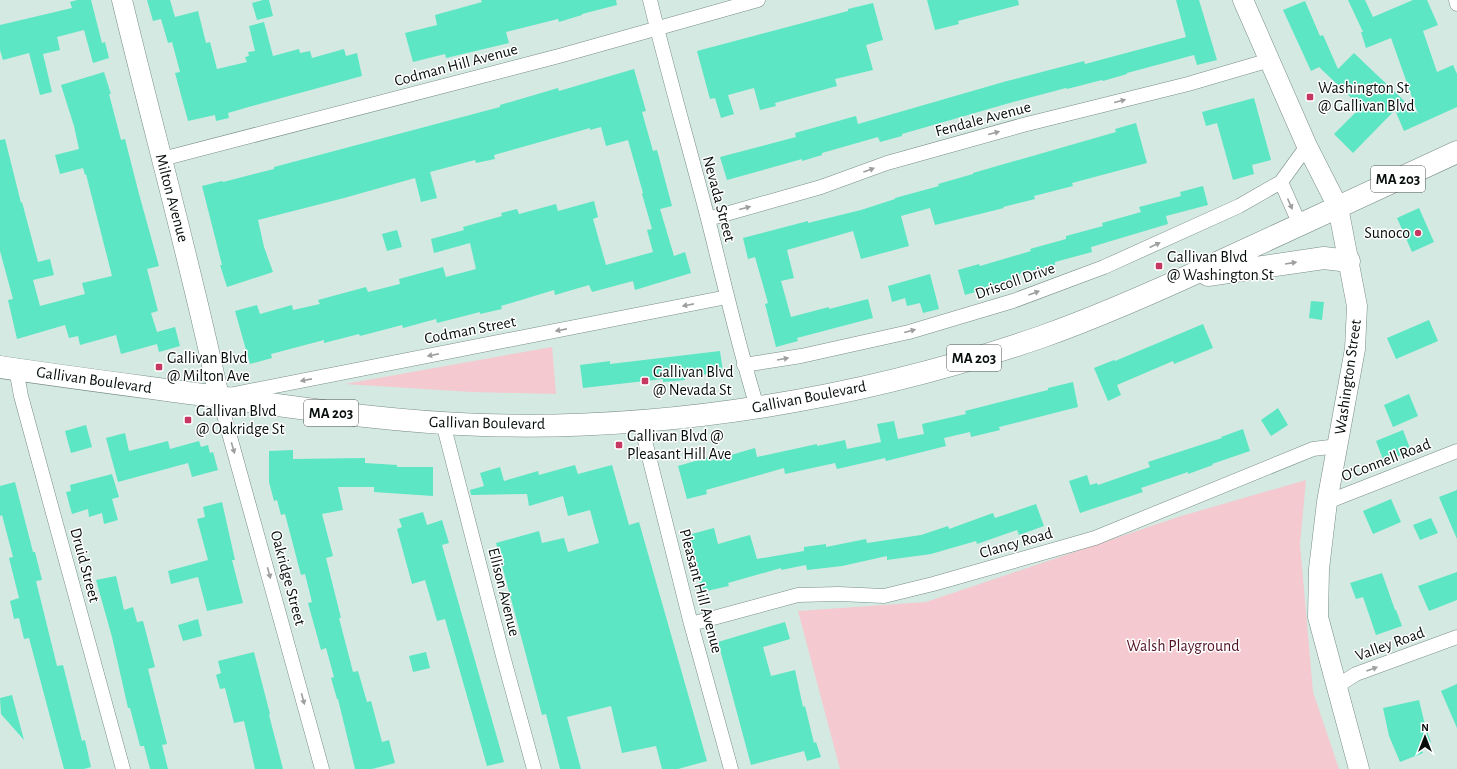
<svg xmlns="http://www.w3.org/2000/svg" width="1457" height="769" font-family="'Alegreya Sans',sans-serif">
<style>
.green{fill:#f4c9cf}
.building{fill:#5ce6c3}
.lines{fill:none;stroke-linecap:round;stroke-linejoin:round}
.street-casing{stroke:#798d86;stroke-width:15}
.secondary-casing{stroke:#798d86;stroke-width:21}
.highway-casing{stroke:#798d86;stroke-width:23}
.street{stroke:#fff;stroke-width:14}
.secondary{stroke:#fff;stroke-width:20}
.highway{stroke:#fff;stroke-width:22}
.oneway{fill:#9c9f9e}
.poi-dot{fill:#c63861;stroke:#fff;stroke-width:1.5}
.labels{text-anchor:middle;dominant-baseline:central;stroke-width:3;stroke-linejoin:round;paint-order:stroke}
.shield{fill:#fff;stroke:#515655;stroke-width:1}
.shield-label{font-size:15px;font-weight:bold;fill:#070e0c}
.street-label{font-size:16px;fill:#070e0c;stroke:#fff}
.poi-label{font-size:16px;fill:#070e0c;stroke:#fff;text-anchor:start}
.park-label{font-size:16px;fill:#511023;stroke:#fff}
</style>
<rect width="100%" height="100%" fill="#d4e9e2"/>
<path class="green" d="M552,347L556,394L472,392L345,384Z
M1306,480L1300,544L1313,692L1339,769H840L798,611L926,602L1178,517Z"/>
<path class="building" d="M77,0H91L102,43L105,42L109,58L93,63L84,30L57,37L60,50L43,54L52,92L40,95L29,53L3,60L0,50V25L72,8L70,2Z
M147,0H170L175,17L198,11L206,43L210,42L217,69L247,62L245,57L249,56L248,52L255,51L249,26L264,22L273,56L299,49L300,53L310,51L312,58L344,49L346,56L357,53L362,76L245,108L228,113L229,118L216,121L215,115L188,121L175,73L180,72L172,42L168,43L161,19L153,21Z
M263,0H269L273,16L257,20L252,3Z
M481,0H616L617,5L582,14V15L559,22L558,19L506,32L509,43L446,58L445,54L413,62L405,33L437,25L435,15L482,2Z
M927,0H1018L1019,5L958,21L959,24L935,30Z
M1176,0H1199L1217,60L1197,65L1194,55L1127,73V74L1103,81L1102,80L1067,89L1066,88L1013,102L902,134V136L880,142L878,137L822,153V155L802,161V159L727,180L720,157L796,137L795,133L856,116L858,124L1007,81L1084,61L1085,64L1186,37Z
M1348,0H1365L1373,17L1413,0H1427L1438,25L1423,31L1437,72L1453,65L1457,74V107L1404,131L1395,110L1353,153L1334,134L1361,107L1319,67L1311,71L1283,10L1305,1L1320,36L1323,35L1338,69L1354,53L1418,114L1391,38L1366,48L1361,32H1363Z
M873,3L883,40L866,45L873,70L835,79L837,86L775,103L776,106L760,110L754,88L728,95L734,114L721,118L715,98L710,99L697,51L848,11V9Z
M634,69L646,111L642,112L653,151L657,150L672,206L660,209L674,256L685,252L691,273L635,290L633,281L592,292L589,285L555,295L554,290L501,306L502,309L480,314V312L437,323L436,319L403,328L402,325L360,336L359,334L324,343V340L271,354L272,358L250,364L235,311L257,305L260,314L292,305L293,310L320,304L318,300L366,287L368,292L400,284L399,279L443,267L446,277L476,269L470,243L434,253L431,239L464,230L463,227L502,216L501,213L517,209L519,214L556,204L558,211L594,201L598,217L593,219L606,265L653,252L647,230L652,229L642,194L643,193L628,140L606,146L601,127L590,130V128L494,155L495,159L476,163L475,160L430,172L437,198L421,202L415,178L344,198L258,220L264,247L273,272L227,287L220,265H222L202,186L222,181L223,182L274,169V167L500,107V105L558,88L559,91Z
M104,72L111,94H109L121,140L125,139L139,194L159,266L147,269L158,311L151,313L157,332L175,327L180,346L159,352L157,344L121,354L116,335L80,345L78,336L69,338L65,325L17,339L8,300L13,299L0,251V140L5,139L21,203L22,202L38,262L50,259L54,275L33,280L40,306L85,294L82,283L112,276L86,174L85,175L83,168L60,174L55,155L79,149L74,126L61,85Z
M1254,98L1271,160L1252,165L1254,174L1233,180L1217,123L1206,126L1202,112Z
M1136,123L1147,163L1072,183L1073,186L1034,196L1035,199L1003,207L1004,208L935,225L930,208L901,216L909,246L861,259L853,231L787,250L794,278L781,281L791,317L829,307V309L868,299L873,318L797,338L798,341L776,347L765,304L768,303L755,257L748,259L743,238L808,221V223L861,210L895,199V198L939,186L938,184L973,174V173L1116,132L1115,129Z
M1203,186L1208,205L1166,216L1168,224L1091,247L1092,252L1055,262V265L1019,274L1020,278L986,287V289L965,295L958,270L979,264L980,266L1031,251L1030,249L1066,239V236L1103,226L1102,223L1141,212L1139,207L1181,196L1180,192Z
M1419,208L1434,242L1412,252L1397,218Z
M397,230L402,247L387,251L382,234Z
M930,274L939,309L923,313L920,303L907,306L905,298L892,302L888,286Z
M1311,301L1324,302L1322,320L1309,318Z
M1429,320L1438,341L1396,359L1387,338Z
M1203,324L1213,348L1174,364L1173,361L1117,385L1121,395L1108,401L1094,368L1114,360L1115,361Z
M720,351L723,372L685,377V380L663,382V379L583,388L580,365L610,361V364Z
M1073,382L1078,407L999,427L1000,430L971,437L970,432L944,438L946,446L886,461L885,458L837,469L835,463L785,474L784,468L706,490L707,494L687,499L678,466L709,457L710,461L755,448L757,457L817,444V446L845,440L847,449L881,442L877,424L894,421L898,439L924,434L922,424L966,414L965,411L1048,390V388Z
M1409,394L1418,416L1393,427L1384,405Z
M1278,408L1288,425L1271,436L1261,420Z
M86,425L92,447L71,453L65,431Z
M1243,429L1250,451L1212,464L1213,465L1188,474V472L1141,488L1143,492L1080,513L1069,481L1087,475L1090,485L1097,483L1098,485L1150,467L1148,462L1222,438L1221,437Z
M1403,430L1411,451L1384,462L1376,441Z
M125,433L129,451L168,441L170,449L199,441L201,447L208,445L210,453L213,452L218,470L192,477L188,463L118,482L106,438Z
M293,450V459L365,458V463L397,465V467H433V496L374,492V487H338L343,510L322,514L333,556L326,558L341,618H339L353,672L358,671L367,702L371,701L382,742L389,740L395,763L372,769H355L338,699H337L331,678L334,677L326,648L321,650L308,603L312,602L305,574L301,575L285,514L281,515L277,500L274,501L269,482V451Z
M575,465L578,474L612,465L629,525L639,522L707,761L678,769H662L656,746L622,753L611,706L567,717L581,769H560L546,714L542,715L496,543L539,531L542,543L564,538L568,552L599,543L590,510L568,516L563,496L529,506L527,494L471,495L470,490L484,486L480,473L500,467L504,481L538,471L539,475Z
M112,474L119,497L112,499L118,520L104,524L102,513L89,517L88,509L72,514L66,492L71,491L70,485Z
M15,482L33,552H35L42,580L36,581L57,666L63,665L82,741L85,740L91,767L84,769H64L29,638L24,639L19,618L14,619L10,601L19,598L9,558L13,557L2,515L0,516V486Z
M1457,490V539L1439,497Z
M1391,499L1401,522L1373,534L1363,511Z
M222,502L235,560H232L243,603L207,611L198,577L171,584L168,571L208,560L197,519L205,517L203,507Z
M1036,504L1044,526L1019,535L1017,530L977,544L976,541L931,554L887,560V556L842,566L807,570L806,565L781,570V568L728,583L729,586L702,592L688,535L714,528L718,544L750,535L757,559L804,551V547L826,544V547L866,539L867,543L921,535L948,526L949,529L993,513L995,518Z
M423,512L427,525L442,520L449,543L442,545L504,762L487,766L445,619L437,621L425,580L412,584L397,529L402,527L399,519Z
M1431,518L1438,533L1420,540L1413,525Z
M1457,572V600L1429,611L1418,586Z
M1382,573L1395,610H1396L1402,626L1376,635L1363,597L1356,599L1350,583Z
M116,576L124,610L133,607L137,622L143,621L155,667L148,669L167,744L162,745L168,769H150L144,746H140L130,708H128L112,637L96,580Z
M198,619L202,636L183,641L178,625Z
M785,622L790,639L763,647L771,676L795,670L803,707L805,706L814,743L816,742L821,757L807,761L804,751L751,765L718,642Z
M254,652L270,714L269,715L283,769H255L244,721L234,723L225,688L220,689L216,675L221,673L218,661Z
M426,652L430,668L413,672L409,656Z
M1457,684V728L1441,691Z
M12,695L24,740L1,714L0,698Z
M1419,700L1426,729L1431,742L1420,746L1423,753L1400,762L1389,736L1383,708Z"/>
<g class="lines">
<defs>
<path id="street" d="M650,0C668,74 689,146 708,219C724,282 738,345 757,407
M1456,0L1457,4
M162,159L559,56L758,0
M1281,182L1300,225
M708,219L821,187L887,163L1023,125L1188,84L1270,60
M744,365L801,356L909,332L1013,301L1104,267L1239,206L1281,182L1307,146
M16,369L21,396L123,769
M640,421L691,624L731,769
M443,423L503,656L534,769
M1327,502L1457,451
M691,624L798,595L839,594L884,596L933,584L1095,538L1313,449L1338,446
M1337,686L1356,674L1457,637
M322,769L219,397L727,297"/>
<path id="secondary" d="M122,0C154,133 191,264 219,397
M1243,0L1307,146L1338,207L1357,306L1355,349L1327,502L1319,569L1318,617L1359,769"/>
<path id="highway" d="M1208,275L1324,258L1349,261
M0,367C73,378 145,387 218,397C306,409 393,422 482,425C670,431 864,398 1041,337C1106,314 1168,286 1230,257C1306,222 1381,187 1457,152"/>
</defs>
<use href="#street" class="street-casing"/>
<use href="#secondary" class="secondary-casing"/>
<use href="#highway" class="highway-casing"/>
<use href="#street" class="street"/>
<use href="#secondary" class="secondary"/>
<use href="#highway" class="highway"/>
</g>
<defs><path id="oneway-solid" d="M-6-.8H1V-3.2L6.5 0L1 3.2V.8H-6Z"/></defs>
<g class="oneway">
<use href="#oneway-solid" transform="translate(1120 101) rotate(-14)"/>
<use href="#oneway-solid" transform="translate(994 133) rotate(-15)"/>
<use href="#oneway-solid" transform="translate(869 170) rotate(-20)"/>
<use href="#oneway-solid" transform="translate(1290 204) rotate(66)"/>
<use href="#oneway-solid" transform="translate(745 208) rotate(-15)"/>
<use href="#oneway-solid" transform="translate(1155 245) rotate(-25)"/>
<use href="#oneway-solid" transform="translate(1291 263) rotate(-9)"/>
<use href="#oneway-solid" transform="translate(1034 293) rotate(-20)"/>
<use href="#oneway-solid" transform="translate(688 305) rotate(169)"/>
<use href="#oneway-solid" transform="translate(561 330) rotate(169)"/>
<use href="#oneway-solid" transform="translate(910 331) rotate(-15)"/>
<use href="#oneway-solid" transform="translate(433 355) rotate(169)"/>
<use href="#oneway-solid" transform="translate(783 359) rotate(-10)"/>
<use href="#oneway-solid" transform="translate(306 380) rotate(169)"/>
<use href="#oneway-solid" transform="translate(233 448) rotate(74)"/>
<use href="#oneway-solid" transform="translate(269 573) rotate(75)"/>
<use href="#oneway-solid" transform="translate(1372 669) rotate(-20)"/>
<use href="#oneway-solid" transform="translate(303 699) rotate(75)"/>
</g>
<g class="poi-dot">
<rect x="1306" y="93" width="8" height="8" rx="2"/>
<circle cx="1418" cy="233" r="4"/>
<rect x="1155" y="262" width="8" height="8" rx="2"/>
<rect x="155" y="363" width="8" height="8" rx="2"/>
<rect x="641" y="377" width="8" height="8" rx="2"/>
<rect x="184" y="416" width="8" height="8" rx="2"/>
<rect x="615" y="441" width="8" height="8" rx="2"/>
</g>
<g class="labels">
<g class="shield">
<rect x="1371" y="166" width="54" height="26" rx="3"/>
<rect x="947" y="345" width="54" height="26" rx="3"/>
<rect x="304" y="400" width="54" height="26" rx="3"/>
</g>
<g class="shield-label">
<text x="1398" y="179">MA 203</text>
<text x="974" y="358">MA 203</text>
<text x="331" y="413">MA 203</text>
</g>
<g class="street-label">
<text transform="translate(456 65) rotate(-15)">Codman Hill Avenue</text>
<text transform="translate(983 119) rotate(-15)">Fendale Avenue</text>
<text transform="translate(172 198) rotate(75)">Milton Avenue</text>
<text transform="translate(719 199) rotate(75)">Nevada Street</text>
<text transform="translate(1015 281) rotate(-19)">Driscoll Drive</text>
<text transform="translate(470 330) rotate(-11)">Codman Street</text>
<text transform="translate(1348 377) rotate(-82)">Washington Street</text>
<text transform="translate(94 380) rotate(8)">Gallivan Boulevard</text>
<text transform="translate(809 397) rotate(-11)">Gallivan Boulevard</text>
<text transform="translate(487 423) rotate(1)">Gallivan Boulevard</text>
<text transform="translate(1386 460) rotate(-21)">O'Connell Road</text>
<text transform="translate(1016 543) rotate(-16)">Clancy Road</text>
<text transform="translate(85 565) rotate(75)">Druid Street</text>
<text transform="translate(288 578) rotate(75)">Oakridge Street</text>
<text transform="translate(701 591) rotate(75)">Pleasant Hill Avenue</text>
<text transform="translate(504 592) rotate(76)">Ellison Avenue</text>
<text transform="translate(1390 644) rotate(-20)">Valley Road</text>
</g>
<g class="poi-label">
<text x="1318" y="88">Washington St<tspan x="1318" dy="18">@ Gallivan Blvd</tspan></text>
<text x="1410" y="233" text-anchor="end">Sunoco</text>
<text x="1167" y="257">Gallivan Blvd<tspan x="1167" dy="18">@ Washington St</tspan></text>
<text x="167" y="358">Gallivan Blvd<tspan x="167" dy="18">@ Milton Ave</tspan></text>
<text x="653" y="372">Gallivan Blvd<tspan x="653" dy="18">@ Nevada St</tspan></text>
<text x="196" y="411">Gallivan Blvd<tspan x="196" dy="18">@ Oakridge St</tspan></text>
<text x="627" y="436">Gallivan Blvd @<tspan x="627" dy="18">Pleasant Hill Ave</tspan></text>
</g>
<g class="park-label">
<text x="1183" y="646">Walsh Playground</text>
</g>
</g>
<g transform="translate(1425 737)" stroke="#ffffff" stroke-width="3" paint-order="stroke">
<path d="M0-3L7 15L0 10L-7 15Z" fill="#070e0c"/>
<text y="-6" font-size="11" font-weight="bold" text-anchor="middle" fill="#070e0c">N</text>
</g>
</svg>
